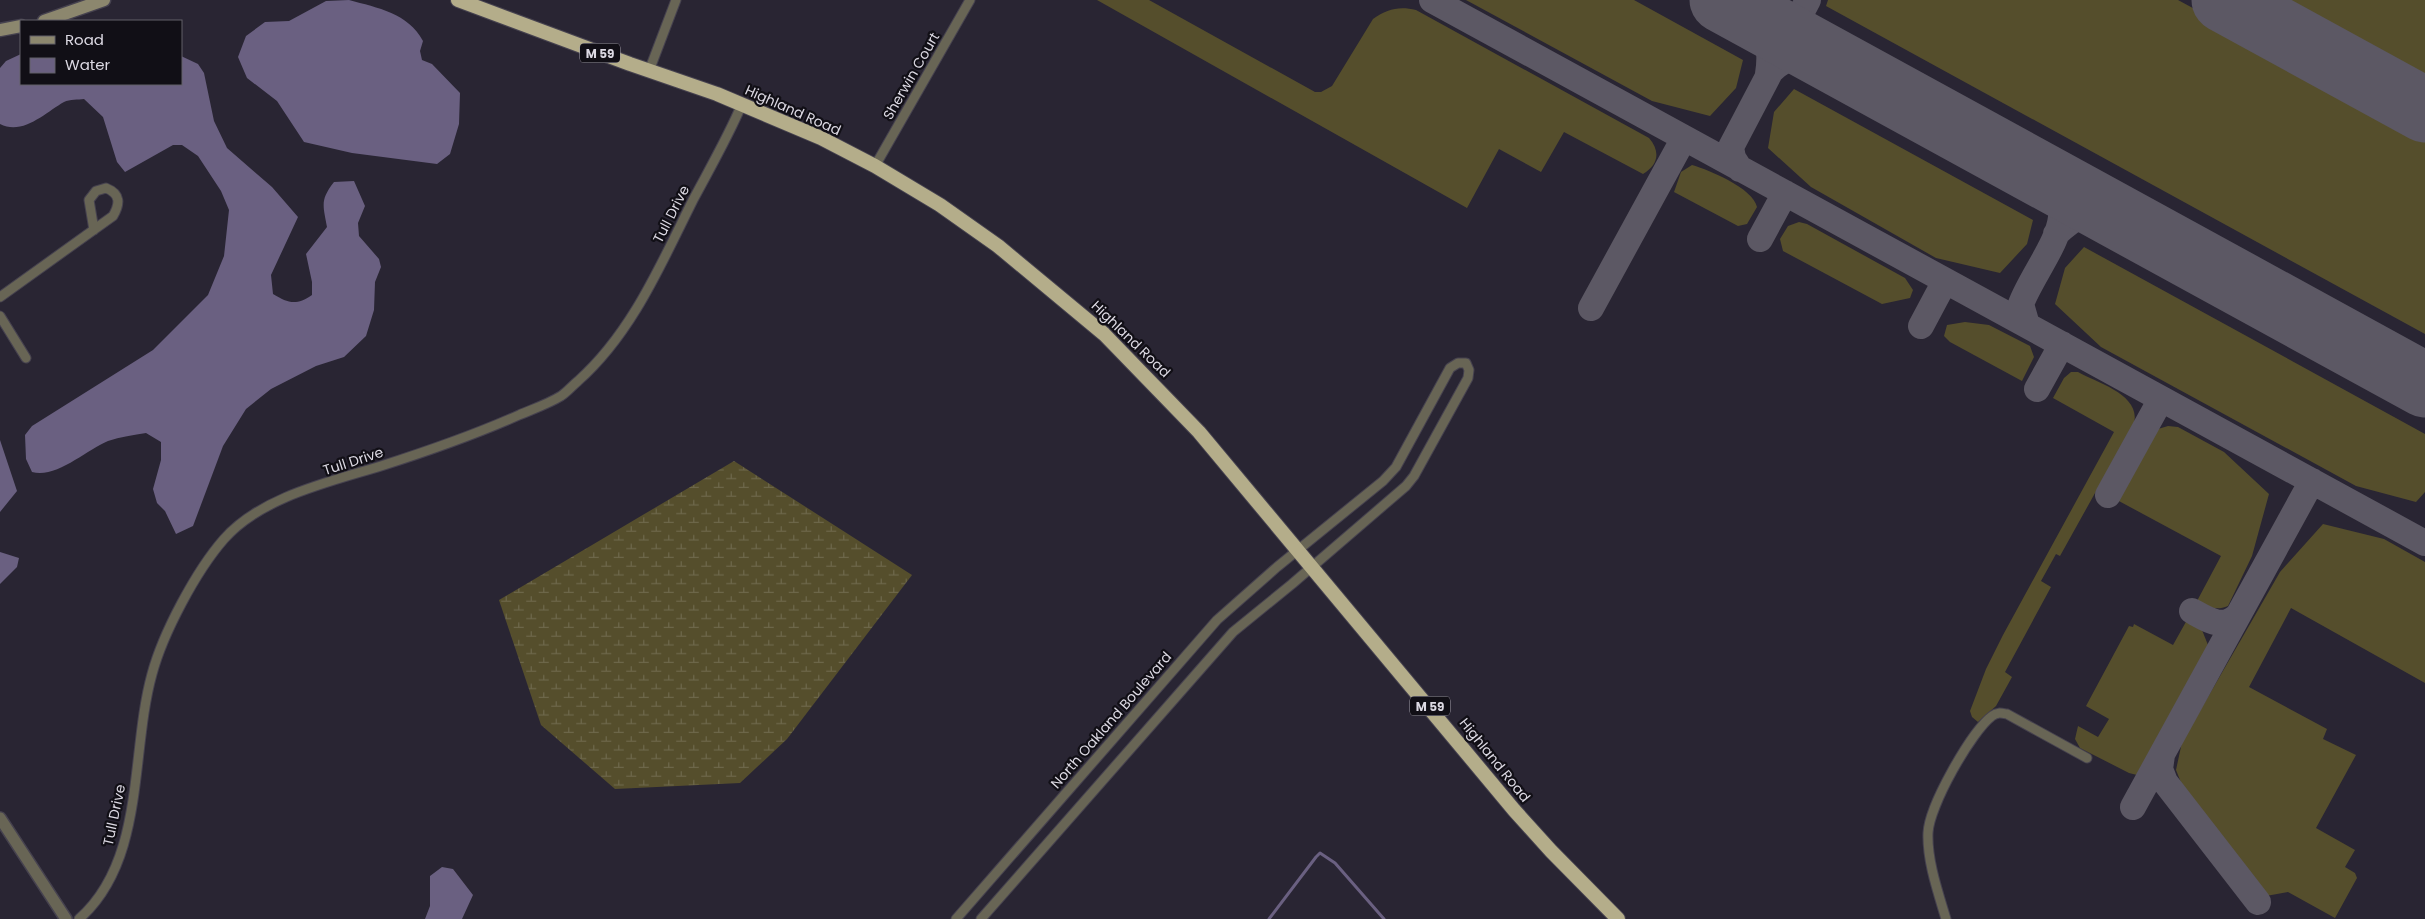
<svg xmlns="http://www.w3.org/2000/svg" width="2425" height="919" font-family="Poppins,sans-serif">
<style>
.grass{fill:#554e2c}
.wetland{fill:url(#wetland-marsh)}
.water{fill:#6a6081}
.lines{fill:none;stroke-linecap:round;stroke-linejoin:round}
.stream{stroke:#6a6081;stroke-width:3}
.taxiway{stroke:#5c5864;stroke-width:26}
.runway{stroke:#5c5864;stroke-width:65}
.minor-casing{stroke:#46424f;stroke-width:11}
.tertiary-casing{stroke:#46424f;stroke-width:14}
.secondary-casing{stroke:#46424f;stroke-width:15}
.trunk-casing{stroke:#46424f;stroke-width:16}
.minor{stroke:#686555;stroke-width:9}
.tertiary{stroke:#686555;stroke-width:11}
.secondary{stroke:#8c876e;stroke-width:12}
.trunk{stroke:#b4ad8a;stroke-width:14}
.labels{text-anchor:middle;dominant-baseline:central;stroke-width:4.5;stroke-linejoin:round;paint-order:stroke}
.shield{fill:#110f16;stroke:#9f9ca6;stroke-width:1}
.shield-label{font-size:12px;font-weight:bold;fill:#dcd9e3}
.street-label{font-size:14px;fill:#dcd9e3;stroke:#110f16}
</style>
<defs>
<pattern id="wetland-marsh" width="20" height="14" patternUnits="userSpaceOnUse" patternTransform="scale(1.25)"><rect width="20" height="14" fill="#554e2c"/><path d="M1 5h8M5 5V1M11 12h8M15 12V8" fill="none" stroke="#6d674a"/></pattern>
</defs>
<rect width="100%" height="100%" fill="#292533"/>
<path class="grass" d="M1097,0H1149L1315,92H1321L1332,86L1373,19C1387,9 1399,6 1416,10L1649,138C1661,152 1658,165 1643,174L1564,132L1541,172L1499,149L1467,208Z
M1466,0H1634L1743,60L1736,88L1710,116L1652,101Z
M1828,0H2178L2425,134V334L1826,6Z
M2275,0H2425V81Z
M1794,89L2033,220L2027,244L2000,273L1936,258L1811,187L1768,148L1774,112Z
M1692,165C1709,170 1753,188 1757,207L1747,224L1738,226L1674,192L1681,172Z
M1799,222L1807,224L1905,278L1913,290L1910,298L1882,304L1783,251L1780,239L1788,226Z
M2084,247L2425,434V492L2416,502L2356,486L2101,347L2055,304L2065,268Z
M1965,322L1989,325L2030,346L2034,357L2022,381L1950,342L1944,336L1947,325Z
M2071,372H2078C2098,383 2141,395 2134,423L2060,556L2056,554L2041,581L2051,587L2005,672L2012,677L1996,706L1978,722L1972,717L1970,711L1986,669L2003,635L2114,432L2053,398L2064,378Z
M2168,426L2178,427L2224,452L2269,494L2252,556L2228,606C2216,611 2207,607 2197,601L2221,556L2117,500L2153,435L2158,429Z
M2323,524L2384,539L2425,562V683L2291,608L2249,687L2327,729L2323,739L2356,755L2316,828L2355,850L2345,867L2355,873L2357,878L2335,918L2288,892L2266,896L2184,790L2176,770L2182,742L2280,572Z
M2187,620L2202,630L2208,645L2140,772L2137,775L2129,773L2080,748L2075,739L2078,726L2098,737L2109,719L2086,706L2129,626L2133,627L2134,624L2173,645Z"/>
<path class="wetland" d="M734,461L912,575L787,739L740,783L615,789L541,725L499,600Z"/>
<path class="water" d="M349,0C378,8 408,13 423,41L420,51L422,60L432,64L460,93L459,124L450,154L437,164L352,153L304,142L277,101L247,78L238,57L246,36L265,22L289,21L326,1Z
M21,54V84H181V56L198,64L204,73L214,121L227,148L272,187L298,217L271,275L273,294C288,303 296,306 312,295V282L306,254L327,227C323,205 320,200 334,182L354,181L365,206L358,223L359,236L379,259L381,267L375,282L374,310L366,336L344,357L316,366L271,389L246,409L223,446L193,526L176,534L165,511L157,503L153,489L161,460V442L146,433C134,435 120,437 108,441C86,450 56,479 32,472L26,459L25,435L32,426L153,350L208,295L224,256L229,210L221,191L198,156L182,145H173L125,172L117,162L103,117L84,99C78,100 70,99 64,102C46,112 23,136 0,124V68L6,61Z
M0,440L17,491L0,512Z
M0,552L19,558L17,567L0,584Z
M442,867L453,869L473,895L462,919H425L430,906V876Z"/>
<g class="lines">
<path class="stream" d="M1269,919L1316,857L1320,853L1335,863L1384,919"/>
<path class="taxiway" d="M1432,0L2425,543
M1750,16C1768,35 1772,48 1768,74
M1771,71C1787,55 1804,54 1826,57
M1740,169L1733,158L1731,147L1808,0
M2056,234C2076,215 2084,212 2112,213
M1760,239L1785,193
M1591,308L1684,138
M2027,325L2021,304C2030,279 2059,242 2061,217C2062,201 2051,186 2042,175
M1921,326L1945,281
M2037,389L2062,344
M2108,495L2161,399
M2192,611C2208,620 2224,631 2239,614
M2162,755L2160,769L2165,782L2258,902
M2133,807L2312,481"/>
<path class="runway" d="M1722,0L2425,385
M2224,0L2425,110"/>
<defs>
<path id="minor" d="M649,71L676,0
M875,166L970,0
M0,297L113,216C120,204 121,194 106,188L96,191L89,200L94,230
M0,316L26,358
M79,919C146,860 130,753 152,674C163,633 196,571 224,539C261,497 329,482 381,466C428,451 474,435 519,415C533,409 548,404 561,396C567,392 572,386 578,381C632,333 661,264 693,200C710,168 728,137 742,104
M956,919L1217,620L1277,567L1383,481L1396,467L1450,368L1458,363H1466L1469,370L1468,378L1414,476L1406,486L1292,584L1233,632L981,919
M1946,919C1938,892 1927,861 1928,833C1929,806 1971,732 1992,716C1997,712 2001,713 2007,714L2087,758"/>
<path id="tertiary" d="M0,818L66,919"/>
<path id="secondary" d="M44,21L104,0
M0,30L21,26"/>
<path id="trunk" d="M458,0L630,64L717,94L821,138L875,166L940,205L998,246L1104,334L1199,432L1514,810L1551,851L1618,919"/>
</defs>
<use href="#minor" class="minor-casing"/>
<use href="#tertiary" class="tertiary-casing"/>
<use href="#secondary" class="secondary-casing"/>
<use href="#trunk" class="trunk-casing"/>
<use href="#minor" class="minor"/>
<use href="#tertiary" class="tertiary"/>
<use href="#secondary" class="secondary"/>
<use href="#trunk" class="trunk"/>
</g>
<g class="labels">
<g class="shield">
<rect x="580" y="43.5" width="40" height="19" rx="4"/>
<rect x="1410" y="696.5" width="40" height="19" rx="4"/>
</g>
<g class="shield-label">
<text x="600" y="53">M 59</text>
<text x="1430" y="706">M 59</text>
</g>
<g class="street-label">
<text transform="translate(911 76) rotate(-60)">Sherwin Court</text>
<text transform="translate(793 110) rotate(24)">Highland Road</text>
<text transform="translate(671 214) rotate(-63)">Tull Drive</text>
<text transform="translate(1131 339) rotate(44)">Highland Road</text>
<text transform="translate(353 461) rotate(-18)">Tull Drive</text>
<text transform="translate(1111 720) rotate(-49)">North Oakland Boulevard</text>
<text transform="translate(1495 760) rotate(51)">Highland Road</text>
<text transform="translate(114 815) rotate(-78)">Tull Drive</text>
</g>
</g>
<rect x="20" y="20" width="162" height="65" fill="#110f16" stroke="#626068"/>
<rect x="30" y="36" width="25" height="8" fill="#8c876e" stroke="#626068"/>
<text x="65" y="45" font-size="15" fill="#dcd9e3">Road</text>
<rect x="30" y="58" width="25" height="15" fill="#6a6081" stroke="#626068"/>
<text x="65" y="70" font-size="15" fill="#dcd9e3">Water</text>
</svg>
